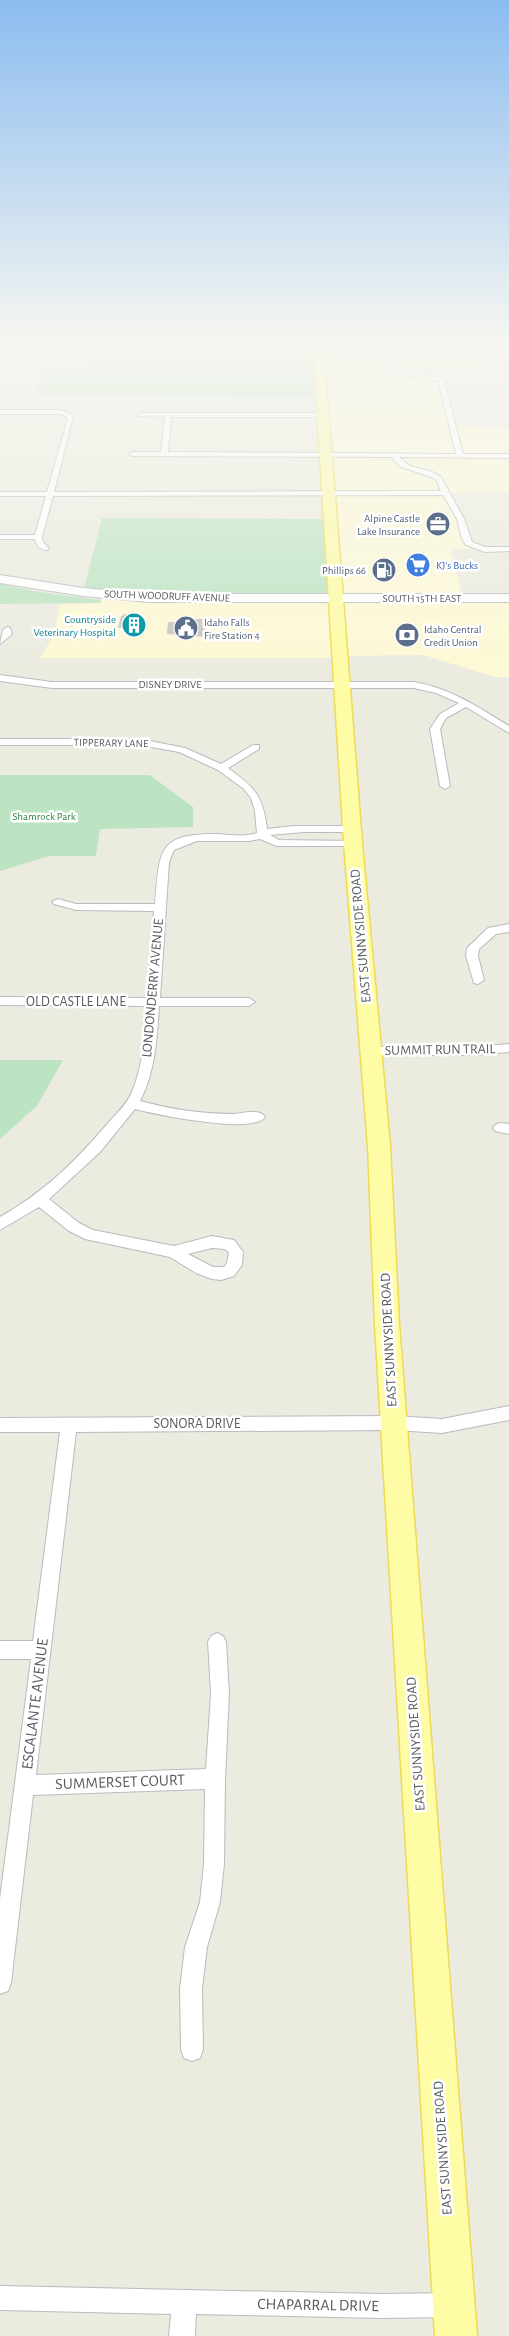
<svg xmlns="http://www.w3.org/2000/svg" width="509" height="2336" font-family="'Alegreya Sans',sans-serif">
<style>
.commercial{fill:#fdf9d5}
.green{fill:#bde4c2}
.building{fill:#c7c5be}
.lines{fill:none;stroke-linecap:round;stroke-linejoin:round}
.street-casing{stroke:#b8babf;stroke-width:2}
.secondary-casing{stroke:#b9bbc2;stroke-width:2}
.primary-casing{stroke:#efda57;stroke-width:3}
.street{fill:#fff;fill-rule:evenodd}
.secondary{fill:#fff;fill-rule:evenodd}
.primary{fill:#fefca4;fill-rule:evenodd}
.labels{text-anchor:middle;dominant-baseline:central;stroke-width:5;stroke-linejoin:round;paint-order:stroke}
.far-service-label{font-size:11px;fill:#4e5e75;stroke:#fff;text-anchor:end}
.far-shop-label{font-size:11px;fill:#366cbe;stroke:#fff;text-anchor:start}
.far-street-label{font-size:11px;fill:#595c61;stroke:#fff}
.far-culture-label{font-size:11px;fill:#0d838f;stroke:#fff;text-anchor:end}
.far-park-label{font-size:11px;fill:#368445;stroke:#fff}
.street-label{font-size:14px;fill:#595c61;stroke:#fff}
.near-street-label{font-size:16px;fill:#595c61;stroke:#fff}
</style>
<rect width="100%" height="100%" fill="#ecebe0"/>
<path class="commercial" d="M318,343H509V355H477L480,365H392L395,373L401,375L441,379L452,426L509,427V493H445L461,518L466,540L481,549H450L463,598H509V677H495L423,655L339,656V658H40L54,635L60,604L100,603L102,594L335,598Z"/>
<path class="green" d="M97,343H317L320,397L35,396L46,367H90Z
M102,518L330,519L335,598H157L83,592Z
M0,584L40,592L101,600L100,603L0,604Z
M0,775H150L193,807V827L100,829L96,856H49L0,871Z
M0,1060H63L37,1106L0,1139Z"/>
<path class="building" d="M125,614H140L138,628H118L121,616Z
M189,619H206L205,637L167,634L168,622H189Z"/>
<g class="lines">
<defs>
<path id="street" d="M50,343H56C43,361 21,363 0,365V361L35,355Z
M385,343H391L398,372L443,378L463,454H509V458L399,457L410,466L430,471L441,477L464,519L472,542L485,547H509V551L485,552L466,545L462,539L457,519L443,495L53,496L42,537L43,542L49,548L48,550C41,551 36,545 35,539H0V535H35L46,496H0V492H47L68,418L60,414H0V410H61L73,416L54,492L441,491L436,479L399,466L392,457L132,456L129,454L132,452H161L165,417L138,416L140,413H322L325,415L322,417H171L168,452L456,454L438,380L393,374Z
M7,627L10,628L12,634L0,644L3,630Z
M0,675L52,682H414C450,688 478,707 509,726V733L466,707L446,718L440,729L450,786L445,789L440,786L430,729L440,714L459,703L436,693L414,688H52L0,681Z
M0,739H140L185,748L221,764L253,745H259V749L228,768C255,788 263,795 267,829L294,826H352L357,829L352,832H304L270,835L279,840L357,841V845L353,846H277L260,839L249,841H197L174,850L169,862L160,998H249L255,1002L249,1006H159C157,1038 155,1073 140,1101C170,1109 201,1114 232,1114C241,1114 260,1108 265,1117C254,1135 154,1114 135,1109L100,1152L49,1199L79,1223L93,1230L174,1246L212,1236L234,1240L243,1252L242,1265L234,1276L221,1280L212,1279L196,1273L170,1257L85,1239L69,1231L39,1207L0,1230V1217C43,1193 77,1160 109,1122C117,1113 127,1104 132,1092C143,1066 145,1034 147,1006L0,1005V997L147,998L154,911L76,910L54,904L52,902L58,899L76,904H155C160,851 156,833 219,834C232,835 245,837 257,833L255,811L251,798L244,789L218,770L179,752L140,745H0ZM212,1248L225,1249L229,1253L227,1263L224,1267H213L188,1254Z
M509,924V932L496,934L479,949L478,956L484,980L478,984L474,983L466,956L467,948L488,928Z
M509,1044V1052L474,1055H372L366,1051L372,1047H474Z
M500,1123L509,1124V1134L495,1131L493,1128L495,1125Z
M509,1406V1420L442,1433L394,1430L76,1432L36,1775L206,1769L211,1694L208,1642L211,1636L217,1633L223,1636L226,1642L229,1694L225,1779L224,1864L220,1902L207,1947L202,1989L203,2050L200,2058L192,2061L184,2058L181,2050L180,1989L185,1947L200,1902L204,1864L205,1789L33,1795L11,1983L8,1991L0,1994V1899L31,1659H0V1641H33L60,1432H0V1418L394,1416L442,1419Z
M0,2286L381,2294L452,2293L461,2296L464,2305L461,2314L452,2317L381,2318L196,2314L195,2336H169L171,2314L0,2310Z"/>
<path id="secondary" d="M0,575L83,588L150,594H509V602H150L83,596L0,583Z"/>
<path id="primary" d="M313,343H323L362,843L390,1146L399,1324L477,2336H435L375,1324L368,1146L344,843Z"/>
</defs>
<use href="#street" class="street-casing"/>
<use href="#secondary" class="secondary-casing"/>
<use href="#primary" class="primary-casing"/>
<use href="#street" class="street"/>
<use href="#secondary" class="secondary"/>
<use href="#primary" class="primary"/>
</g>
<linearGradient id="sky" x2="0" y2="1"><stop stop-color="#8bbcf0"/><stop offset="0.51" stop-color="#f6f6f1"/><stop offset="1" stop-color="#f6f6f1" stop-opacity="0"/></linearGradient>
<rect width="509" height="670" fill="url(#sky)"/>
<defs>
<symbol id="office-disc" viewBox="-11 -11 22 22"><circle r="9.5" fill="#5c6f8a" stroke="#fff"/><path d="M-6-3h4V-5.5h4V-3h4V5H-6ZM-1-4.5V-3h2v-1.5ZM-6 0V1H6V0Z" fill="#fff"/></symbol>
<symbol id="supermarket-disc" viewBox="-11 -11 22 22"><circle r="9.5" fill="#3f7fe0" stroke="#fff"/><path d="M-6-5.5h2.5l.6 2H6L4.5 2H-2.5L-4.4-4H-6ZM-1.5 3.2a1.3 1.3 0 1 0 .1 0ZM3 3.2a1.3 1.3 0 1 0 .1 0Z" fill="#fff"/></symbol>
<symbol id="fuel-disc" viewBox="-11 -11 22 22"><circle r="9.5" fill="#5c6f8a" stroke="#fff"/><path d="M-5.5-6h7V0h2V4h1.3V-2.5L3-4.5l.8-.8L6-3V5H2.5V1h-1V6h-7ZM-4.2-4.7v3.2H.2V-4.7Z" fill="#fff"/></symbol>
<symbol id="building-disc" viewBox="-11 -11 22 22"><circle r="9.5" fill="#0f9aa8" stroke="#fff"/><path d="M-4-6H4V6H1V3H-1V6H-4ZM-2.5-4.3h1.7v1.8h-1.7ZM.8-4.3h1.7v1.8H.8ZM-2.5-1h1.7V.8h-1.7ZM.8-1h1.7V.8H.8Z" fill="#fff"/></symbol>
<symbol id="civic-disc" viewBox="-11 -11 22 22"><circle r="9.5" fill="#5c6f8a" stroke="#fff"/><path d="M-.6-6.5H3V-4.5H.6V-3L4-1V1h2V6H-6V1h2V-1L-.6-3ZM-1.2 2.5V6h2.4V2.5Z" fill="#fff"/></symbol>
<symbol id="bank-disc" viewBox="-11 -11 22 22"><circle r="9.5" fill="#5c6f8a" stroke="#fff"/><path d="M-6-4H6V4H-6ZM0-2.3a2.3 2.3 0 1 0 0 4.6a2.3 2.3 0 1 0 0-4.6Z" fill="#fff"/></symbol>
</defs>
<g fill-rule="evenodd">
<use href="#office-disc" x="424" y="510" width="28" height="28"/>
<use href="#supermarket-disc" x="404" y="551" width="28" height="28"/>
<use href="#fuel-disc" x="370" y="556" width="28" height="28"/>
<use href="#building-disc" x="120" y="611" width="28" height="28"/>
<use href="#civic-disc" x="172" y="614" width="28" height="28"/>
<use href="#bank-disc" x="393" y="621" width="28" height="28"/>
</g>
<g class="labels">
<g class="far-service-label">
<text x="420" y="518">Alpine Castle<tspan x="420" dy="13">Lake Insurance</tspan></text>
<text x="366" y="570">Phillips 66</text>
<text x="204" y="622" text-anchor="start">Idaho Falls<tspan x="204" dy="13">Fire Station 4</tspan></text>
<text x="424" y="629" text-anchor="start">Idaho Central<tspan x="424" dy="13">Credit Union</tspan></text>
</g>
<g class="far-shop-label">
<text x="436" y="565">KJ's Bucks</text>
</g>
<g class="far-street-label">
<text transform="translate(167 596) rotate(2)">SOUTH WOODRUFF AVENUE</text>
<text x="422" y="598">SOUTH 15TH EAST</text>
<text x="170" y="684">DISNEY DRIVE</text>
<text transform="translate(111 743) rotate(1)">TIPPERARY LANE</text>
</g>
<g class="far-culture-label">
<text x="116" y="619">Countryside<tspan x="116" dy="13">Veterinary Hospital</tspan></text>
</g>
<g class="far-park-label">
<text x="44" y="816">Shamrock Park</text>
</g>
<g class="street-label">
<text transform="translate(361 936) rotate(-95)">EAST SUNNYSIDE ROAD</text>
<text transform="translate(153 988) rotate(-85)">LONDONDERRY AVENUE</text>
<text x="76" y="1002">OLD CASTLE LANE</text>
<text transform="translate(440 1050) rotate(-1)">SUMMIT RUN TRAIL</text>
<text transform="translate(389 1340) rotate(-93)">EAST SUNNYSIDE ROAD</text>
<text x="197" y="1424">SONORA DRIVE</text>
<text transform="translate(416 1744) rotate(-94)">EAST SUNNYSIDE ROAD</text>
<text transform="translate(443 2148) rotate(-94)">EAST SUNNYSIDE ROAD</text>
</g>
<g class="near-street-label">
<text transform="translate(35 1704) rotate(-83)">ESCALANTE AVENUE</text>
<text transform="translate(120 1782) rotate(-2)">SUMMERSET COURT</text>
<text transform="translate(318 2305) rotate(1)">CHAPARRAL DRIVE</text>
</g>
</g>
</svg>
